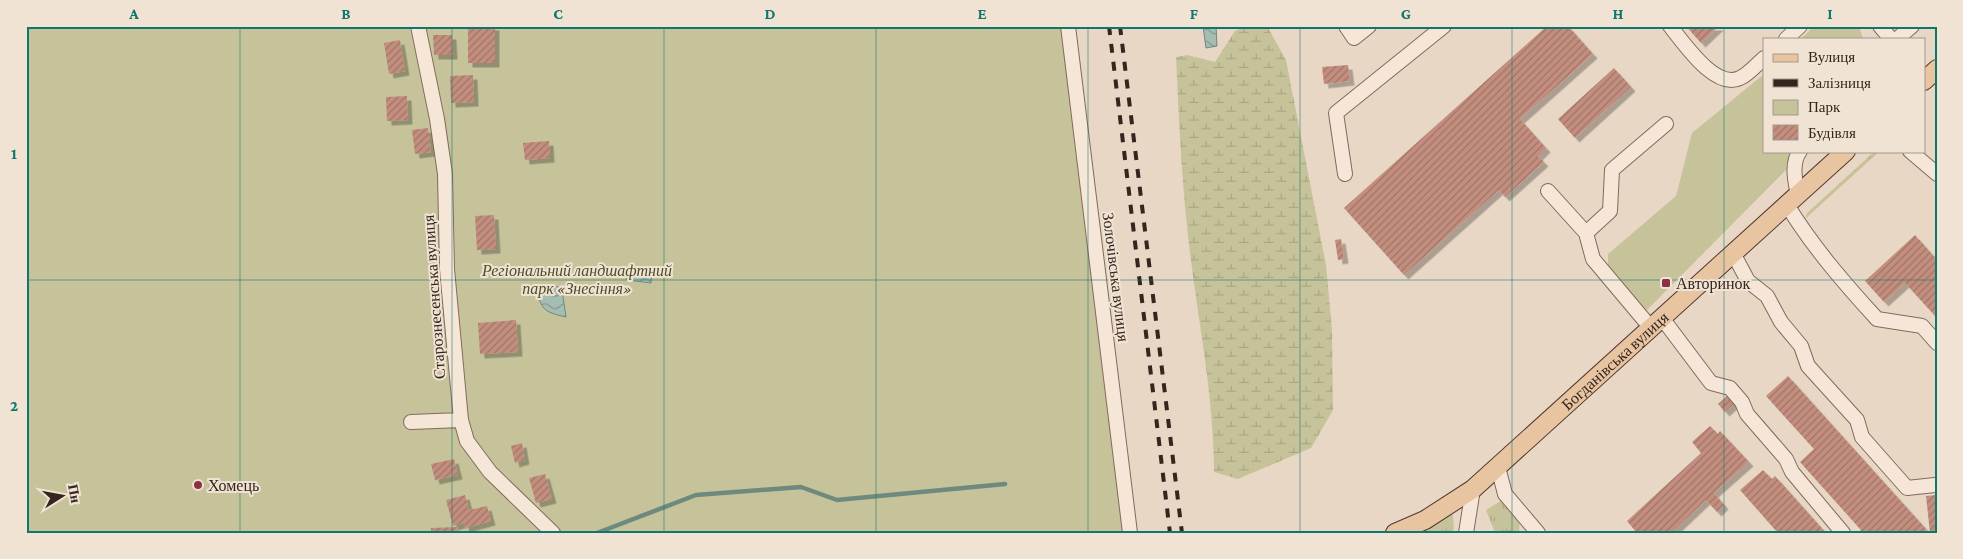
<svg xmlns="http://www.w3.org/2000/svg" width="1963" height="559" font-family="'Crimson Pro',serif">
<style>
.grass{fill:url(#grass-tufts)}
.wetland{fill:url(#wetland-marsh)}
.green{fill:#c6c39a}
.water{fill:url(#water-waves);stroke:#6e8a7e}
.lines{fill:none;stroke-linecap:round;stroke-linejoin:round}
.stream{stroke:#6e8a7e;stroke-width:4.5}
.building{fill:url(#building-hatch);filter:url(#shadow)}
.minor-casing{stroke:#826a5d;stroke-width:16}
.major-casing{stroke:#503931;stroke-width:20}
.minor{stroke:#f5e6d7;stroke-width:14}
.major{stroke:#e8c4a0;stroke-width:18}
.rail{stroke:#34251f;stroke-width:4;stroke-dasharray:9 9;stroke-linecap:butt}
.grid{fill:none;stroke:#0f766e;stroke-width:1;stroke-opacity:0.55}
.poi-dot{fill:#8b3344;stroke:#f1e3d3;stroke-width:2}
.labels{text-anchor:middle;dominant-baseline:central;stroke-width:4;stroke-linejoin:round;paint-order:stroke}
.park-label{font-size:16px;font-style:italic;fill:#4b4e28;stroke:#f1e3d3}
.street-label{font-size:16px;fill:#34251f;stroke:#f1e3d3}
.poi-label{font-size:16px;fill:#34251f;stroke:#f1e3d3;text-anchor:start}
.neatline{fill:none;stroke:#0f766e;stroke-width:2}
.grid-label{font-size:16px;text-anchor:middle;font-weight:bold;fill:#0f766e}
</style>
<defs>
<pattern id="grass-tufts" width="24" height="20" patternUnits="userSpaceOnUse" patternTransform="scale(1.25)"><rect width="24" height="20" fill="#c6c39a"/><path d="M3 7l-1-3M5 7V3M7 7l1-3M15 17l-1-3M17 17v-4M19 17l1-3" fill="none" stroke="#aba784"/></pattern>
<pattern id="wetland-marsh" width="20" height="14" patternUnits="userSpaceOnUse" patternTransform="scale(1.25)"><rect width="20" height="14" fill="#c6c39a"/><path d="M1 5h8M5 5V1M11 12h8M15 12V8" fill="none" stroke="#aba784"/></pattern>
<pattern id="water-waves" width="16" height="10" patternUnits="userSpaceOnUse" patternTransform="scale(1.25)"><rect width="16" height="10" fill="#a6bdb2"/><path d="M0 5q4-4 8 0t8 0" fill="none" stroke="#889990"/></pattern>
<pattern id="building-hatch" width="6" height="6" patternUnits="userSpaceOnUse" patternTransform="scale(1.25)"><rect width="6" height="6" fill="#c38e7e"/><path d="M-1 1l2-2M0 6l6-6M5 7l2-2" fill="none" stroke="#9f7467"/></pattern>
<filter id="shadow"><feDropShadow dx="4.5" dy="4.5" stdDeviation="0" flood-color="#0004"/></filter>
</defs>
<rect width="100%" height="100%" fill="#e9d7c5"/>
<path class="grass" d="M1875,151H1880L1805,219L1807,213Z
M1504,499L1520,519L1519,533H1495L1486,510Z
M1448,513L1453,515L1454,533H1410Z"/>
<path class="wetland" d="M1246,26H1267L1286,60L1326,265L1332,330L1333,410L1311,448L1238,479L1214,472C1214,399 1199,326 1190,253C1182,188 1179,122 1176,57L1187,55L1215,62L1235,31Z"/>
<path class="green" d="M26,26H1061L1128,533H26Z
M1814,26H1859L1863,39H1801Z
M1764,74V151H1793L1788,168L1646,311L1608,268V254L1676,196L1692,133Z"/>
<path class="water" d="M1203,26H1216L1217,46L1206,48Z
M625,269L652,270L651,283L627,280Z
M556,286L562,290L566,317C543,312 541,309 536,287Z"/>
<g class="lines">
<path class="stream" d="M597,533L696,495L801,487L837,500L1005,484"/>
</g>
<path class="building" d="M468,26H495V63H468Z
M1547,26H1568L1593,54L1520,119L1546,148L1538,156L1544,162L1505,197L1499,190L1404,275L1344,208Z
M1686,26H1719L1701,43Z
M433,35H452L453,55H434Z
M400,40L405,71L389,74L384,43Z
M1348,65L1350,81L1324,84L1322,67Z
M1614,68L1631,87L1575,138L1558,119Z
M473,75L474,102L451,103L450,76Z
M407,96L408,120L387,121L386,97Z
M428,128L431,152L415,154L412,130Z
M549,141L550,158L525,160L523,143Z
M494,215L496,249L477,250L475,216Z
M1915,235L1937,260V318L1905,283L1884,302L1865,281Z
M1341,239L1344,259L1338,260L1335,240Z
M516,320L518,352L480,354L478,323Z
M1788,376L1926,529L1922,533H1858L1861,530L1800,462L1814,449L1766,396Z
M1727,396L1734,404L1725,412L1718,404Z
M1710,426L1718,434L1720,431L1749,462L1714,493L1724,505L1717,512L1706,500L1671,533H1637L1627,521L1701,453L1692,442Z
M522,443L525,460L515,463L511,446Z
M454,459L458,475L435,480L431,464Z
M1763,470L1772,479L1775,476L1826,533H1778L1740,490Z
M545,474L552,499L536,503L529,478Z
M465,495L469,510L487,506L491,521L465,528L464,523L453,526L446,500Z
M1937,495V533H1930L1926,496Z
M457,527L458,533H431V528Z"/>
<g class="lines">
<defs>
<path id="minor" d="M418,26L437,119L445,174L447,269L461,420L467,441L490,472L553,533
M1068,26L1130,533
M1346,26L1354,38L1369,26
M1670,26C1684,43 1715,90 1740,78C1749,74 1757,64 1764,58
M1880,26L1891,39
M1786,39L1800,26
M1897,39L1912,26
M1910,151L1937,174
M1345,174L1336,113L1444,26
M1548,191L1586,233
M1798,195C1795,181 1791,163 1800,151
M1787,205C1813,247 1844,283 1877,319L1922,326L1937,343
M1733,253L1748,281L1767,296L1781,322L1801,346L1808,366L1857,420L1862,437L1907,488L1935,485
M1662,318L1711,383L1730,388L1742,402L1747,414L1786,459L1792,472L1843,533
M1651,328L1593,259L1586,233L1610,211L1612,170L1666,124
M411,422L461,420
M1498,467L1505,494L1538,533
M1466,533L1473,489"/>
<g id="major">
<path d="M1924,81L1937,69"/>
<path id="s1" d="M1395,533L1425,520L1473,489L1846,151"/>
</g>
</defs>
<use href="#minor" class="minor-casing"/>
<use href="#major" class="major-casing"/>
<use href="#minor" class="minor"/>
<use href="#major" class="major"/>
<path class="rail" d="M1109,26L1170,533
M1120,26L1182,533"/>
</g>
<path class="grid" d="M240,26V533M452,26V533M664,26V533M876,26V533M1088,26V533M1300,26V533M1512,26V533M1724,26V533M26,280H1937"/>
<g class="poi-dot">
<rect x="1661" y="278" width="10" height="10" rx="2.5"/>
<circle cx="198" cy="485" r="5"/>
</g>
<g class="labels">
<g class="park-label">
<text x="577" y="270">Регіональний ландшафтний<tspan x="577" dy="18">парк «Знесіння»</tspan></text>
</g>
<g class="street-label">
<text transform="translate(1116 277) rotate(83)">Золочівська вулиця</text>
<text transform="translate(434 297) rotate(-94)">Старознесенська вулиця</text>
<text stroke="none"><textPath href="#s1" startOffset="281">Богданівська вулиця</textPath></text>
</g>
<g class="poi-label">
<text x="1676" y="283">Авторинок</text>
<text x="208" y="485">Хомець</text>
</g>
</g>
<rect width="1963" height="559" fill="none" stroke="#f1e3d3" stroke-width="55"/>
<rect x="1763" y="38" width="162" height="115" fill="#f1e3d3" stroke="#a5978b"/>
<rect x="1773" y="54" width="25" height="8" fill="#e8c4a0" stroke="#a5978b"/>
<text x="1808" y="62" font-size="15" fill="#34251f">Вулиця</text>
<rect x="1773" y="79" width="25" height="8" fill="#34251f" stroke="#a5978b"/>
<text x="1808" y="88" font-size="15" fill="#34251f">Залізниця</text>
<rect x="1773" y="100" width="25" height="15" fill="#c6c39a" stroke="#a5978b"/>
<text x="1808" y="112" font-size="15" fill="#34251f">Парк</text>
<rect x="1773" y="125" width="25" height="15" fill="url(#building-hatch)" stroke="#a5978b"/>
<text x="1808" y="138" font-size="15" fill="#34251f">Будівля</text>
<g transform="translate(62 496) rotate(79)" stroke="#f1e3d3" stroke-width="4" paint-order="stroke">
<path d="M0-4L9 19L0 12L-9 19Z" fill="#34251f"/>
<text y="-8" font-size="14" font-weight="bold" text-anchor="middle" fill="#34251f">Пн</text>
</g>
<rect x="28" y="28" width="1908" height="504" class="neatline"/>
<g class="grid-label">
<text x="134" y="19">A</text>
<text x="346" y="19">B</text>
<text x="558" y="19">C</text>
<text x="770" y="19">D</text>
<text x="982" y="19">E</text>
<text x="1194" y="19">F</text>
<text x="1406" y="19">G</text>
<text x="1618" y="19">H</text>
<text x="1830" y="19">I</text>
<text x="14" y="159">1</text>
<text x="14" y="411">2</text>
</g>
</svg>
